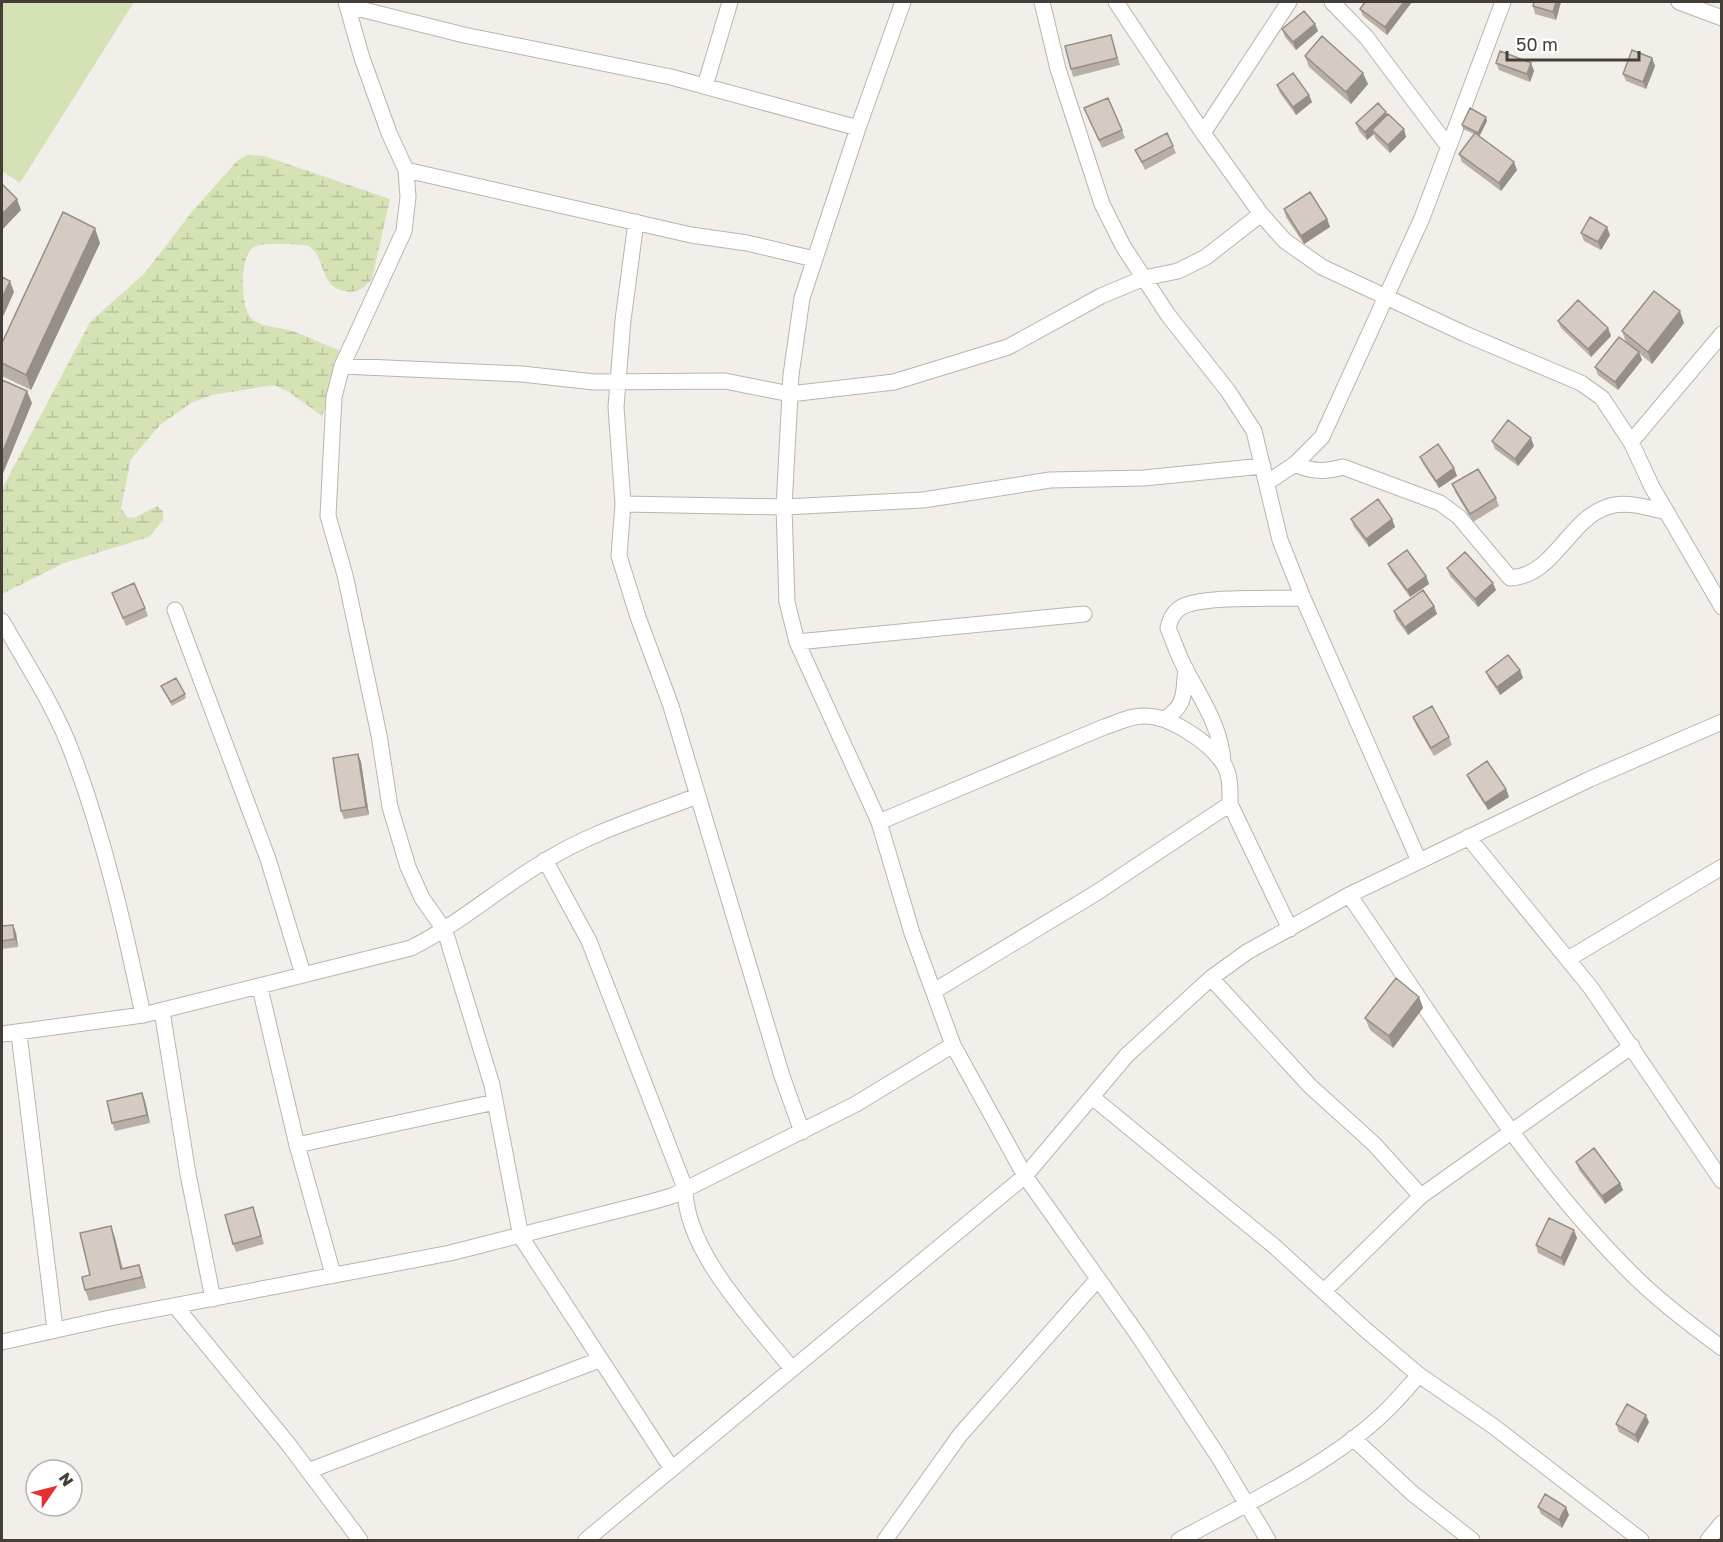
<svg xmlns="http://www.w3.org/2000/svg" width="1723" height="1542" font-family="'Golos Text',sans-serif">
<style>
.wetland{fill:url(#wetland-marsh)}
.park{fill:#d5e2b5}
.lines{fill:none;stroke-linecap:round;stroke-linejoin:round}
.minor-casing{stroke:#bdb4ac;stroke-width:17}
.minor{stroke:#fff;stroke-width:15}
.wall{fill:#b8afa7}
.shaded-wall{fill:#968e88}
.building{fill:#d6cbc2;stroke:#968e88;stroke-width:1.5}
</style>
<defs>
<pattern id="wetland-marsh" width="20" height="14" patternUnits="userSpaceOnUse" patternTransform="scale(1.5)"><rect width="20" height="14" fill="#d5e2b5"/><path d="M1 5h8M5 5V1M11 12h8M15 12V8" fill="none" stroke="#b8c39c"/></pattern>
</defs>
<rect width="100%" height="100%" fill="#f2eee9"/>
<path class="wetland" d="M247,155L264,156L390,199L372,279C364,288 357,294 344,291C319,286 327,259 309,246C298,244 264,242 254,247C239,254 240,309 252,319C262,327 280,327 292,331C309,337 326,345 343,352L322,416L289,392L274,385L212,395L191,403L160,425L131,459L121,508L127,517L134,518L157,506L163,511V520L149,537L64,563L2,594V489L90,322L145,273L191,213L237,161Z"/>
<path class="park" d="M2,2H134L20,183L2,171Z"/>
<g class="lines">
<defs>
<path id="minor" d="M346,2L362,58L389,133L406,170L408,197L404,231L342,366L334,397L328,516L345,575L379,735L390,807L408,867L422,898L445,931L492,1085L521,1237L672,1469
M903,2L858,128L802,298L791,375L784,507L787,602L797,642L879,822L912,933L953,1045L1025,1176L1138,1335L1218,1456L1268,1540
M1042,2L1058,69L1102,204L1123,246L1168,315L1228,391L1254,431L1280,540L1303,598L1419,861
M1116,2L1203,133L1261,214L1285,241L1322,267L1465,334L1581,383L1602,398L1631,442L1652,487L1722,607
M1332,2L1367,38L1448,146
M1679,2L1722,18
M348,6L464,35L671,77L858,128
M705,86L730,2
M1203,133L1289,2
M406,170L691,235L747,243L814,259
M636,222L623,320L616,407L623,504L619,556L638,617L671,706L782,1076L802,1132
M342,366L522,374L594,382L725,381L790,394L894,382L1008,347L1101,296L1144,278L1178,271L1206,257L1261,214
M1631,442L1722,334
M1295,464C1312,472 1326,472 1343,467L1440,503L1459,517L1510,578C1554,576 1568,520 1607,507C1626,500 1648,508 1667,512
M1268,482L1295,464L1322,437L1422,218L1503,2
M623,504L784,507L923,500L1050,480L1144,478L1263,466
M175,610L268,859L303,974
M2,621C27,665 57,710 74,758C105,841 125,929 143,1015
M797,642L1084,614
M1166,718C1187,704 1183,692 1186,669
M1223,763C1222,730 1202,700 1187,672C1179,658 1174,642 1168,628C1170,620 1172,614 1180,608C1199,595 1276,599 1303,598
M879,822L1104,727C1117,723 1132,715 1145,716C1170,716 1209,742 1223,763C1231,774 1230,791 1230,804L1290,929
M1468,837L1591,988L1722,1181
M545,860L589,941L685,1188C685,1252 754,1321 792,1369
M1349,895C1439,1024 1521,1164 1634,1276C1660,1302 1692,1326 1722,1348
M1568,959L1722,867
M1211,978L1310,1086L1374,1144L1421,1196
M260,988L297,1145L333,1274
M934,991L1096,893L1230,804
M162,1011L188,1174L213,1299
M2,1034L143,1015L411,948C459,924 499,888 545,861C591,832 646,816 697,796
M19,1034L55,1329
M1092,1097L1274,1246L1367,1331L1419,1375L1493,1426L1641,1540
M297,1145L495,1102
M1324,1291L1421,1196L1632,1046
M176,1307L289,1445L360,1540
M2,1342L110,1318L450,1253L651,1202L672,1196L856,1104L953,1045
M1353,1438L1412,1493L1472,1540
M308,1471L599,1360
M586,1540L1025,1176L1127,1055L1211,978L1247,952L1349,895L1590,779L1722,722
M885,1540L960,1435L1097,1280
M1179,1540C1246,1504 1334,1463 1388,1409C1399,1398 1409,1386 1419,1375
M1708,1540L1722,1523"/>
</defs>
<use href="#minor" class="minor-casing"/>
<use href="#minor" class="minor"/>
</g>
<path class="wall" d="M1412,2L1387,35L1363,16L1360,9Z
M1561,2L1556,20L1535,14L1533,6Z
M1315,24L1318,31L1296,50L1285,37L1282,29Z
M1111,35L1120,65L1073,77L1071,69Z
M1305,56L1368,84L1351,104L1309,67Z
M1652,58L1655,66L1646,89L1626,81L1623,74Z
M1496,63H1531L1534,71L1530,82L1499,70Z
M1277,85L1309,95L1312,102L1296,115L1280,93Z
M1084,108L1122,130L1125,138L1102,148Z
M1387,115L1406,137L1390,153L1375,138L1374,134L1367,140L1359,131L1356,123Z
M1487,121L1479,137L1517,170L1501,191L1462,162L1459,154L1474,134L1463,129L1462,125Z
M1173,146L1176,153L1145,170L1135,150Z
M1284,209L1327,219L1330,227L1304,244L1286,217Z
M1581,233L1610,235L1601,250L1584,241Z
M100,243L31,390L2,376V343Z
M1558,321L1608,328L1611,336L1591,357L1561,328Z
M1684,323L1652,364L1639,353L1642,360L1618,390L1598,375L1595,367L1626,342L1622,331Z
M1492,441L1534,446L1518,466L1495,449Z
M1420,457L1454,468L1457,476L1439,488L1423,464Z
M1452,484L1496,498L1499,506L1473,522L1455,492Z
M1351,519H1392L1395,527L1369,547L1354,527Z
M1388,564L1426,576L1429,584L1410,597L1391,571Z
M1447,568L1496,590L1478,607L1450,576Z
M112,593L145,608L148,616L126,626Z
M1434,606L1437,614L1408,635L1396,619L1394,611Z
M1520,670L1523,678L1500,695L1489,679L1486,672Z
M161,686L185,694L186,698L172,706Z
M1413,717L1449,737L1452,745L1434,756L1416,725Z
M358,754L361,762L369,815L344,819L341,811Z
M1467,775L1506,789L1509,797L1488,810L1470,782Z
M13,925L16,933L18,947L2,949V926Z
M1419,997L1423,1008L1393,1048L1370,1030L1365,1018Z
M142,1093L145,1101L150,1123L115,1131L112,1123Z
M1576,1162L1620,1183L1623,1190L1605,1204L1579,1170Z
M253,1207L264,1244L236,1252L233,1244Z
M111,1226L115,1238L123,1269L139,1265L146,1288L89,1301L85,1290Z
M1577,1238L1564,1266L1538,1253L1536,1245Z
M1649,1422L1638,1443L1619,1432L1616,1424Z
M1538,1507L1569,1515L1562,1528L1541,1514Z"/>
<path class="shaded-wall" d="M1404,2H1412L1387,35L1385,27Z
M1556,2H1561L1556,20L1553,12Z
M1315,24L1318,31L1296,50L1293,42Z
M1652,58L1655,66L1646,89L1643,82Z
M1531,63L1534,71L1530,82L1527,74Z
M1363,73L1368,84L1351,104L1346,92Z
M1309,95L1312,102L1296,115L1293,107Z
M1386,112L1389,120L1372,130L1374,134L1367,140L1365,132Z
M1486,117L1487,121L1479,137L1478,133Z
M1404,129L1406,137L1390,153L1388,145Z
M1514,162L1517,170L1501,191L1499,183Z
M17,199L21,210L2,230V214Z
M1327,219L1330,227L1304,244L1301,236Z
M1607,227L1610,235L1601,250L1598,242Z
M95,228L100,243L31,390L26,375Z
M10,281L14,292L2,319V298Z
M1680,311L1684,323L1652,364L1648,352Z
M1608,328L1611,336L1591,357L1588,349Z
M1639,352L1642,360L1618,390L1615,382Z
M27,391L32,403L2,476V454Z
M1531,438L1534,446L1518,466L1515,459Z
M1454,468L1457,476L1439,488L1436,481Z
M1392,519L1395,527L1369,547L1366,539Z
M1426,576L1429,584L1410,597L1407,590Z
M1493,583L1496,590L1478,607L1475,599Z
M1434,606L1437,614L1408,635L1405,627Z
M1520,670L1523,678L1500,695L1497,687Z
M358,754L361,762L369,815L366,807Z
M1506,789L1509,797L1488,810L1485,803Z
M13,925L16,933L18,947L15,939Z
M1419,997L1423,1008L1393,1048L1389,1036Z
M142,1093L145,1101L150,1123L147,1115Z
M1620,1183L1623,1190L1605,1204L1602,1196Z
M111,1226L115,1238L125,1281L121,1269Z
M1574,1230L1577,1238L1564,1266L1561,1258Z
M139,1265L143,1277L146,1288L142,1277Z
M1646,1415L1649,1422L1638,1443L1635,1435Z
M1566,1507L1569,1515L1562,1528L1559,1520Z"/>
<path class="building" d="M1365,2H1404L1385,27L1360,9Z
M1534,2H1556L1553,12L1533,6Z
M1304,11L1315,24L1293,42L1282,29Z
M1111,35L1117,58L1071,69L1065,46Z
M1322,36L1363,73L1346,92L1305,56Z
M1632,50L1652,58L1643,82L1623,74Z
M1500,51L1531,63L1527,74L1496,63Z
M1293,73L1309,95L1293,107L1277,85Z
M1108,98L1122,130L1099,140L1084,108Z
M1378,103L1386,112L1365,132L1356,123Z
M1470,108L1486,117L1478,133L1462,125Z
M1388,114L1404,129L1388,145L1372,130Z
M1167,133L1173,146L1142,162L1135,150Z
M1475,133L1514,162L1499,183L1459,154Z
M2,184L17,199L2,214Z
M1310,192L1327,219L1301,236L1284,209Z
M63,212L95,228L26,375L2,363V343Z
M1590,217L1607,227L1598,242L1581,233Z
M2,277L10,281L2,298Z
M1654,291L1680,311L1648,352L1622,331Z
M1578,300L1608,328L1588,349L1558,321Z
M1619,337L1639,352L1615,382L1595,367Z
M2,380L27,391L2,454Z
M1508,420L1531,438L1515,459L1492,441Z
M1438,444L1454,468L1436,481L1420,457Z
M1478,469L1496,498L1470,514L1452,484Z
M1378,499L1392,519L1366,539L1351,519Z
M1407,550L1426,576L1407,590L1388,564Z
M1465,552L1493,583L1475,599L1447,568Z
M134,583L145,608L123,618L112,593Z
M1423,590L1434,606L1405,627L1394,611Z
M1508,655L1520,670L1497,687L1486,672Z
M176,678L185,694L171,702L161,686Z
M1432,706L1449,737L1431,748L1413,717Z
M358,754L366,807L341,811L333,758Z
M1487,761L1506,789L1485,803L1467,775Z
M13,925L15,939L2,941V926Z
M1396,978L1419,997L1389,1036L1365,1018Z
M142,1093L147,1115L112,1123L107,1101Z
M1594,1148L1620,1183L1602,1196L1576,1162Z
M253,1207L261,1236L233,1244L225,1215Z
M1549,1218L1574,1230L1561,1258L1536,1245Z
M111,1226L121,1269L139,1265L142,1277L85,1290L82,1277L90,1275L80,1233Z
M1627,1404L1646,1415L1635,1435L1616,1424Z
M1545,1494L1566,1507L1559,1520L1538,1507Z"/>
<rect width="1723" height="1542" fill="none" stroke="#453e38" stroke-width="6"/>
<g transform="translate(54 1488) rotate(55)"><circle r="28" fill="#ffffff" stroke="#b5b2af" stroke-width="1.5"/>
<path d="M0-4.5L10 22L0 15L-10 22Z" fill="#e4302e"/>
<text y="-9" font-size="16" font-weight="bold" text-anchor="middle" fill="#453e38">N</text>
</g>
<path d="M1507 51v9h132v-9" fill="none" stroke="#453e38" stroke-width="3"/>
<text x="1516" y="51" font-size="18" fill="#453e38" stroke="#ffffff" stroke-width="4.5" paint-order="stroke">50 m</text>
</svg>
